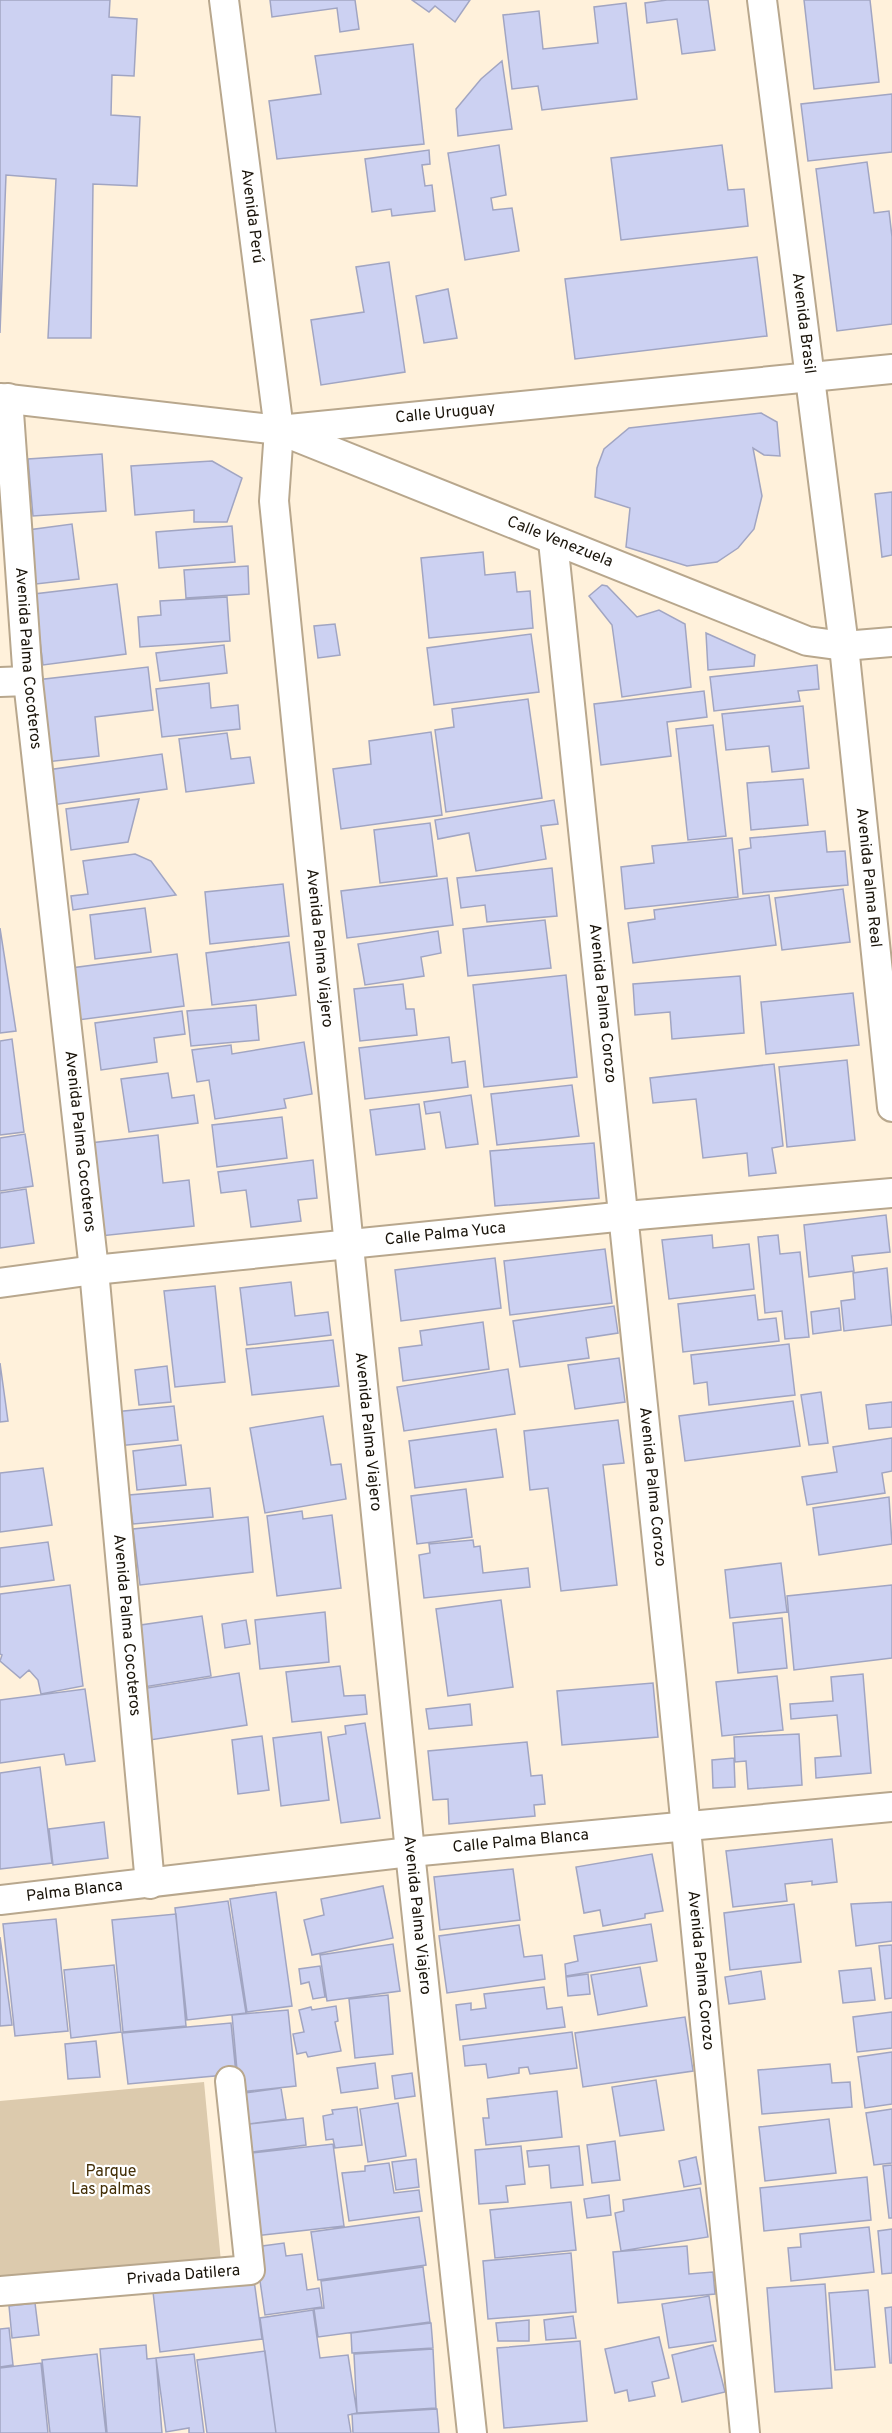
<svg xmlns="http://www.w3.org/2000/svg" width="892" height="2433" font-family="Overpass,sans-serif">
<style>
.green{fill:#dccaad}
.building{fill:#ccd1f2;stroke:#a1a5c2;stroke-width:1.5}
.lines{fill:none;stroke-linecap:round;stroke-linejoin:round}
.minor-casing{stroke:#b8a78d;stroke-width:32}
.minor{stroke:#fff;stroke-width:28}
.labels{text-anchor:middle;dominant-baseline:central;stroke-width:4.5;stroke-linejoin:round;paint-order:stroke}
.street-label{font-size:16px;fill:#191309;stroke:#fff}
.park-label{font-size:16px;fill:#432e06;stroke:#fff}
</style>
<rect width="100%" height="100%" fill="#fff1db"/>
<path class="green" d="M204,2082L221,2262L0,2282V2101Z"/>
<path class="building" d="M0,0H110L109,17L137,19L134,76L112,75L111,115L140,117L137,186L93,184L91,338H48L56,179L6,175L0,333Z
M270,0H355L359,29L340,32L337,8L272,17Z
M412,0H470L455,22L435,6L429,12Z
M667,0H708L715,50L682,54L677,19L647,23L645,3Z
M804,0H870L879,82L814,89Z
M626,3L637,99L542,110L538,86L512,89L503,15L539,11L543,49L598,43L594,7Z
M413,44L424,144L277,159L269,101L321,94L315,56Z
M502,61L512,129L458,136L456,109L481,79Z
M892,94V152L808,161L801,104Z
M499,145L506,195L491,198L493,210L512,208L519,251L465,260L448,153Z
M722,145L728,190L744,189L748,226L621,240L611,158Z
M429,150L430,164L422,165L425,186L432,185L435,211L392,216L391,209L372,212L365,159Z
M867,162L874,213L889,211L892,237V324L837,331L816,169Z
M757,257L767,336L575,359L565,279Z
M389,262L405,372L321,385L311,320L364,312L356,267Z
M448,289L457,338L424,343L416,296Z
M761,413L777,422L780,456L764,455L753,448L762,496L754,529L738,548L717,562L687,566L626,547L630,508L595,497L597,468L604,449L629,428Z
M102,454L106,511L33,516L28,459Z
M212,461L242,478L227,522H194V510L135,515L131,466Z
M892,492V555L882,557L875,494Z
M72,524L79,579L36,584L28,530Z
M232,526L235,562L159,568L156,532Z
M483,552L485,575L515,572L517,592L530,591L533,628L429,638L421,558Z
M248,566L249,594L186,598L184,570Z
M117,584L126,654L43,665L34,594Z
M602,585L607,586L637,617L659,610L685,624L691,687L622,697L612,625L589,596Z
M227,597L230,641L140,647L138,617L161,615L160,601Z
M335,624L340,655L318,658L314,626Z
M706,633L755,655L754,666L708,670Z
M531,634L539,692L434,705L427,648Z
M224,645L227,673L160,681L156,653Z
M817,665L819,689L798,691L800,701L714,711L710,677Z
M148,667L153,710L95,717L99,756L46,762L36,680Z
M209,683L211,708L238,705L240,729L162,737L156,689Z
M704,691L707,717L667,722L671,756L601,765L594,704Z
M528,699L542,798L446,812L435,730L454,727L452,709Z
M803,706L809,768L772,772L769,746L726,750L722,714Z
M713,725L726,836L688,840L676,729Z
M431,732L442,815L341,829L333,769L371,764L369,741Z
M227,733L231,759L250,757L254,783L186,792L179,739Z
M162,754L167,789L52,805L47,770Z
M803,779L808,825L751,830L747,783Z
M139,799L128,842L71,850L66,809Z
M554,800L558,824L541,826L546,859L476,871L469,833L438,839L435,820Z
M430,823L437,876L380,883L374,830Z
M825,831L827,852L845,851L848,885L743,894L739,850L751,848L750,838Z
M732,838L738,897L625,909L621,867L654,863L652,846Z
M135,854L151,861L176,895L73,910L71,896L88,894L83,861Z
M552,868L557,916L487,922L485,905L461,908L457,878Z
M447,878L453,925L347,938L341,891Z
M283,884L289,936L210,944L205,892Z
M843,889L850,942L782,950L775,898Z
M769,895L776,945L633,963L628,923L655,919L654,910Z
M145,908L151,952L95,959L90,915Z
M545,920L551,968L468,976L463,929Z
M0,928L16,1031L0,1033Z
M438,931L441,953L421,957L424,976L365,985L358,944Z
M289,942L296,995L212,1005L206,953Z
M177,954L184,1006L78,1020L71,968Z
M566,975L577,1077L484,1087L473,985Z
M740,976L744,1033L672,1039L670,1012L635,1015L633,984Z
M403,984L406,1009H414L417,1035L360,1041L354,989Z
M853,993L859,1045L766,1054L761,1002Z
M256,1005L259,1040L191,1046L187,1011Z
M182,1011L185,1034L154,1038L157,1062L101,1070L95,1023Z
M449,1037L452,1063L465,1061L468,1087L365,1099L359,1048Z
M12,1039L24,1132L0,1135V1041Z
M304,1042L312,1094L284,1099L286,1108L215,1119L209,1080L197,1082L192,1050L231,1045L232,1054Z
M847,1060L855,1140L787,1147L779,1067Z
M774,1064L783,1146L772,1148L776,1173L749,1176L747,1153L703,1158L696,1099L653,1103L650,1078Z
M168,1073L172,1098L194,1095L198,1123L129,1132L121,1079Z
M572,1085L579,1136L497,1145L491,1094Z
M471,1095L478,1144L446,1148L440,1112L426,1114L424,1102Z
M419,1104L425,1149L376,1155L370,1110Z
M282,1117L287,1158L217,1167L212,1125Z
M25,1134L33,1186L0,1191V1138Z
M158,1135L163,1183L189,1180L194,1226L100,1236L90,1143Z
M594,1143L599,1198L495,1206L490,1151Z
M313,1160L317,1198L298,1200L301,1221L251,1227L246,1190L221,1193L218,1172Z
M26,1189L34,1243L0,1248V1193Z
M886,1215L890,1252L852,1256L854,1271L809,1277L804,1225Z
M712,1235L713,1248L749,1244L754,1289L669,1299L662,1240Z
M778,1235L780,1254L800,1252L809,1337L785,1339L782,1311L765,1313L758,1237Z
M605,1249L612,1303L510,1315L504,1261Z
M495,1258L501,1308L401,1321L395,1270Z
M887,1268L892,1325L844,1331L841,1301L855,1299L853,1273Z
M291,1282L295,1316L328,1312L331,1335L247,1345L240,1288Z
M215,1286L225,1382L175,1387L164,1291Z
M755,1295L758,1320L776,1318L779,1341L683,1352L678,1304Z
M614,1306L618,1333L586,1338L589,1358L520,1367L513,1321Z
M839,1308L841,1330L813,1334L811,1312Z
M483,1322L489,1369L403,1381L399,1348L422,1345L420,1331Z
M333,1340L339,1386L252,1395L246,1349Z
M789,1344L795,1395L709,1405L707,1382L694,1384L691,1355Z
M619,1358L625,1402L575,1409L568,1365Z
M0,1363L8,1421L0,1422Z
M167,1366L171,1402L139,1405L135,1370Z
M508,1369L515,1414L404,1431L397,1387Z
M821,1392L828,1443L809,1445L801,1395Z
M793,1401L800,1446L685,1461L679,1416Z
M892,1402V1427L869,1429L866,1405Z
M174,1406L178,1440L117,1446L114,1412Z
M323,1416L331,1465L341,1464L346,1499L265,1513L250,1428Z
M618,1420L624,1463L603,1465L617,1585L561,1591L548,1488L530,1490L524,1431Z
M496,1429L503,1477L415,1488L409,1441Z
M892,1438V1471L882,1473L885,1493L807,1505L802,1477L837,1472L833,1447Z
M181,1445L186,1485L137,1490L133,1451Z
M43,1468L52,1525L0,1532V1473Z
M210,1488L213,1517L133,1524L129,1495Z
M466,1489L472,1537L417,1544L411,1496Z
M889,1497L892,1544L819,1555L813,1508Z
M302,1511L303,1519L332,1515L341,1588L277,1596L267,1516Z
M248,1517L253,1572L140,1585L133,1529Z
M473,1540L474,1547L480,1546L483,1573L528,1568L530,1587L424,1598L419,1555L430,1553L429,1544Z
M48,1542L54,1580L0,1587V1548Z
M781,1563L787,1612L730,1618L725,1570Z
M70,1585L83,1686L41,1694L38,1680L29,1670L20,1678L0,1661L2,1655L0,1654V1594Z
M892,1585V1658L794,1670L787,1596Z
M501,1600L513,1687L448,1696L436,1609Z
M325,1612L329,1662L260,1669L255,1620Z
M202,1616L211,1676L144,1687L134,1626Z
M782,1618L787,1668L738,1673L733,1623Z
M246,1620L250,1644L225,1648L222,1624Z
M340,1666L344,1696L365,1695L367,1714L292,1722L286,1672Z
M239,1673L247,1725L150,1740L141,1689Z
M863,1674L871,1773L816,1778L815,1758L841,1756L837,1715L791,1719L790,1704L833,1701L831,1677Z
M777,1676L783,1730L722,1736L716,1682Z
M653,1683L658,1737L562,1745L557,1691Z
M85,1689L95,1761L66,1765L64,1754L0,1763V1700Z
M470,1704L472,1725L429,1729L426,1709Z
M365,1723L380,1818L341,1823L328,1737L346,1734L345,1726Z
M321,1732L329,1800L281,1806L273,1738Z
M799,1734L802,1785L748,1789L746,1761L735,1762L734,1737Z
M262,1736L269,1790L238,1794L232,1740Z
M527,1742L531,1776L542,1775L545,1804L534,1805L535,1816L449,1824L448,1799L433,1800L428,1751Z
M734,1758L735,1787L713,1788L712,1760Z
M40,1767L52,1863L0,1869V1773Z
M104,1822L108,1858L53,1865L49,1829Z
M832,1839L837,1882L812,1885V1881L785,1884L787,1901L733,1907L726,1851Z
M652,1854L663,1911L645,1914V1918L603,1926L600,1910L584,1913L576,1867Z
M513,1869L520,1920L440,1930L434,1877Z
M383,1886L393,1938L312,1955L304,1920L324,1915L321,1899Z
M276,1892L292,2006L247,2012L230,1899Z
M228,1901L246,2013L187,2020L175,1908Z
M892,1902V1941L856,1946L851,1904Z
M794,1904L801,1962L730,1970L724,1913Z
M176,1914L186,2026L123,2032L112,1920Z
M56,1919L68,2031L15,2036L3,1924Z
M651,1924L657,1961L566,1976L565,1964L578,1961L574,1936Z
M519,1925L524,1957L542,1955L545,1979L447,1993L439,1936Z
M0,1937L12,2025L0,2026Z
M393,1944L400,1991L327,2001L320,1955Z
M892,1945V1998L885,1999L879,1946Z
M114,1965L121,2032L71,2038L64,1970Z
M320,1966L325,1997L313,1999L309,1982L301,1984L299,1969Z
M640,1967L647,2006L598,2015L591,1975Z
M871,1968L875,2000L843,2003L839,1971Z
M761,1971L765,1999L729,2004L725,1977Z
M588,1974L590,1994L568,1996L566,1977Z
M544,1987L547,2009L562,2007L565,2027L460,2040L456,2005L471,2003V2010L486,2008L484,1994Z
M388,1995L393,2054L355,2058L349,1999Z
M336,2006L338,2021L335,2022L341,2051L308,2057L306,2052L297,2054L293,2034L304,2032L299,2010L311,2007L312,2010Z
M288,2010L296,2086L239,2092L232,2015Z
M892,2012V2048L857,2052L853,2017Z
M685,2017L693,2071L583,2087L575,2033Z
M231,2023L236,2074L128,2084L122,2033Z
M572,2032L577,2068L530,2074L528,2067L519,2068V2073L488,2078L486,2064L465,2066L463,2046Z
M96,2041L100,2077L68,2079L65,2044Z
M892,2052V2104L865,2108L858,2057Z
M375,2063L378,2088L341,2093L337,2068Z
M830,2064L832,2083L850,2082L852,2107L762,2114L758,2070Z
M412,2073L415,2096L395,2099L392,2076Z
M656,2080L664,2130L620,2136L612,2087Z
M281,2088L286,2119L242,2125L237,2094Z
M557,2091L562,2137L486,2145L483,2118H489L487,2099Z
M398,2103L406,2156L368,2162L360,2109Z
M357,2107L362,2145L335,2148L333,2139L326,2140L323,2116L333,2114L332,2110Z
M892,2109V2163L874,2165L866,2113Z
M303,2118L306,2145L245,2153L241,2125Z
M829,2119L836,2173L765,2181L759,2127Z
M615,2141L620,2180L592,2183L587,2145Z
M333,2144L344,2226L253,2236L243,2154Z
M521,2146L525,2184L506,2186L508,2202L479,2204L475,2150Z
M579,2146L583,2185L551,2188L549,2165L529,2167L527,2151Z
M696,2157L701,2184L684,2187L679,2161Z
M416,2159L419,2187L396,2190L392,2162Z
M389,2163L394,2193L419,2190L422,2211L349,2221L342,2173L365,2171V2166Z
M892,2165V2218H889L883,2166Z
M867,2177L871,2220L764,2231L760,2188Z
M700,2188L708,2237L621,2251L615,2213L624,2211L623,2200Z
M609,2195L611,2215L587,2218L584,2199Z
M571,2202L576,2250L495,2258L490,2210Z
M419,2217L426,2265L318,2280L311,2232Z
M869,2227L874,2272L791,2281L788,2248L801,2247L800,2234Z
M892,2229V2273L882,2274L878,2231Z
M284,2243L286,2256L302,2254L307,2290L319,2288L322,2307L265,2315L255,2247Z
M687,2246L689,2274L713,2272L715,2294L618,2303L613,2252Z
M571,2253L576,2312L488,2319L483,2261Z
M423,2267L430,2322L318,2337L314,2309L324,2308L321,2281Z
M254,2280L262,2339L160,2352L153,2292Z
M825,2284L832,2388L775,2392L767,2288Z
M868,2290L875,2367L835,2370L829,2293Z
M709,2296L716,2341L669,2348L662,2304Z
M35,2303L39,2335L12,2338L9,2306Z
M892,2307V2363H890L885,2308Z
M313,2310L320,2358L348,2355L357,2413L348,2415L351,2433H276L260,2318Z
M573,2316L576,2338L546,2340L544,2320Z
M529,2320V2341H498L496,2323Z
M431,2323L433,2348L352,2353L351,2333Z
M9,2328L13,2365L0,2367V2329Z
M659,2337L669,2378L652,2382L655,2396L629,2401L627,2390L615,2393L605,2349Z
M580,2341L587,2421L504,2428L497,2348Z
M146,2345L147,2359L156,2358L162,2433H107L100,2349Z
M713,2345L725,2392L682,2402L672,2355Z
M433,2349L436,2408L357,2413L354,2354Z
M265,2351L276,2433H207L197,2360Z
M97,2354L106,2433H50L42,2360Z
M194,2354L204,2433H189V2428L166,2432L156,2358Z
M41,2363L48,2433H0V2368Z
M437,2409L439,2433H353L352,2414Z"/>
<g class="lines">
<defs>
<g id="minor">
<path id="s1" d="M224,0L279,430L274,501L410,1852L472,2433"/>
<path id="s2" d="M762,0L844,646L892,1107"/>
<path id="s3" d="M0,398L279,430L892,369"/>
<path id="s4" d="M8,398L28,681L94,1270L150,1884"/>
<path id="s5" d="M284,432L807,641L844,646L892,642"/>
<path id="s6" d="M553,541C621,1171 685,1802 745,2433"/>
<path d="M0,682L28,681"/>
<path id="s7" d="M0,1283L94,1270L626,1216L892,1193"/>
<path id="s8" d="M0,1900L410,1852L892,1807"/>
<path id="s9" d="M0,2291L250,2270L230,2081"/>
</g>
</defs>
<use href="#minor" class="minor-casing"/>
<use href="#minor" class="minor"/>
</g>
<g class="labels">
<g class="street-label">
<text stroke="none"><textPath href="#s1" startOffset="218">Avenida Perú</textPath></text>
<text stroke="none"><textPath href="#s2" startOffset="326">Avenida Brasil</textPath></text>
<text stroke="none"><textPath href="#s3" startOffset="448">Calle Uruguay</textPath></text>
<text stroke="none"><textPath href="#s5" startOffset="297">Calle Venezuela</textPath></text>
<text stroke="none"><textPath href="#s4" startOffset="261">Avenida Palma Cocoteros</textPath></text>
<text stroke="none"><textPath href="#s2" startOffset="884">Avenida Palma Real</textPath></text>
<text stroke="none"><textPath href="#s1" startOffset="954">Avenida Palma Viajero</textPath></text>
<text stroke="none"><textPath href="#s6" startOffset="465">Avenida Palma Corozo</textPath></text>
<text stroke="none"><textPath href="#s4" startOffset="747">Avenida Palma Cocoteros</textPath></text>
<text stroke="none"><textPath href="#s7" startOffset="448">Calle Palma Yuca</textPath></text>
<text stroke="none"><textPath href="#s1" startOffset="1440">Avenida Palma Viajero</textPath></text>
<text stroke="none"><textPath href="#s6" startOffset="951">Avenida Palma Corozo</textPath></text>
<text stroke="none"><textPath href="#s4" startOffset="1233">Avenida Palma Cocoteros</textPath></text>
<text stroke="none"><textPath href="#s8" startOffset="524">Calle Palma Blanca</textPath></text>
<text stroke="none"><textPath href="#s8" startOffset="75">Palma Blanca</textPath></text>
<text stroke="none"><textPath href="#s1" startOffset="1926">Avenida Palma Viajero</textPath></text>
<text stroke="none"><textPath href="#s6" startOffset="1437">Avenida Palma Corozo</textPath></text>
<text stroke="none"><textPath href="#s9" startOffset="184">Privada Datilera</textPath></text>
</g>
<g class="park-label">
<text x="111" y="2172">Parque<tspan x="111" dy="18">Las palmas</tspan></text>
</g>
</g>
</svg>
